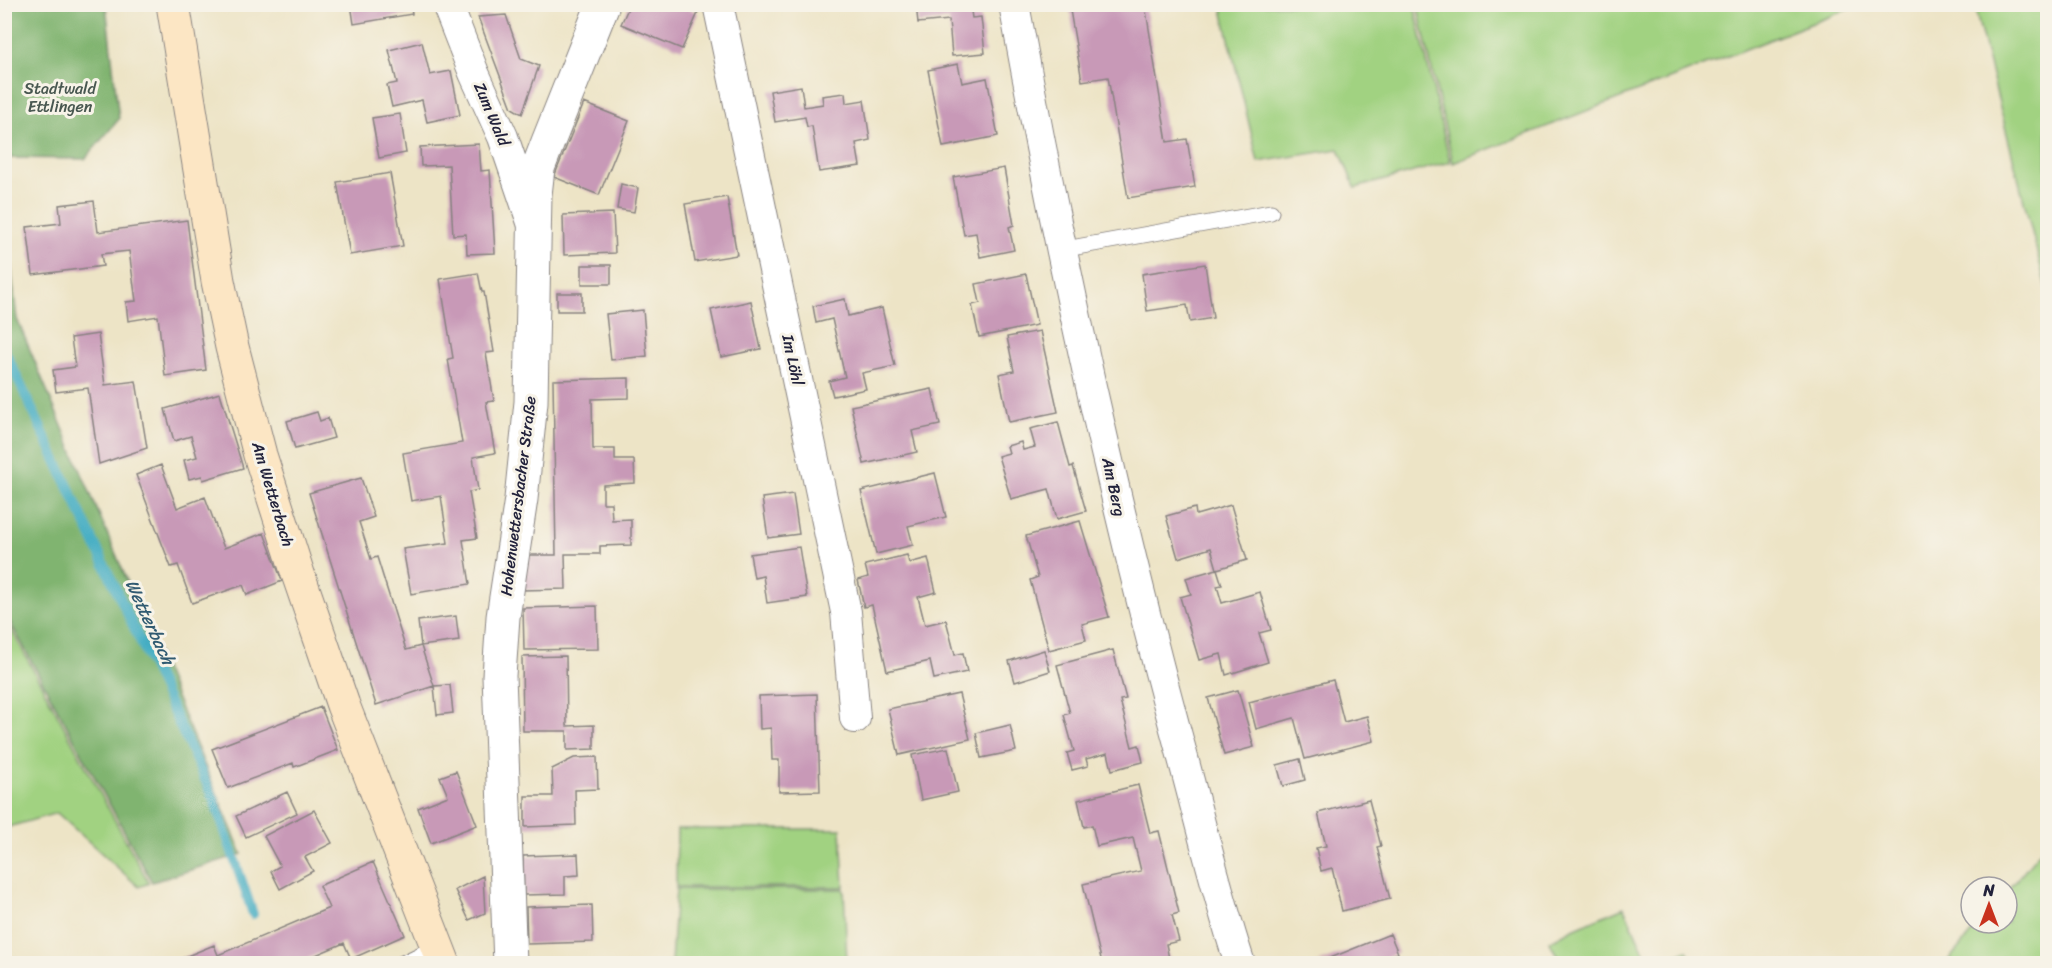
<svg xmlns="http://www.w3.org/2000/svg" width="2052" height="968" font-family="Sriracha,sans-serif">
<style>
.green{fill:#a1d281;stroke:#627a5e;stroke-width:1.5}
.forest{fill:#80b46f;stroke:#516b55;stroke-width:1.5}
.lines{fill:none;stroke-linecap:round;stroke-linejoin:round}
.stream{stroke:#44adc3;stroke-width:10}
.building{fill:#c899b7}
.service-casing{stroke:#888380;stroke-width:17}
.minor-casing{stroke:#888380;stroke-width:32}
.tertiary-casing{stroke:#888380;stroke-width:35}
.secondary-casing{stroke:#888380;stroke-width:35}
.service{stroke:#fff;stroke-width:15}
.minor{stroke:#fff;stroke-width:30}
.tertiary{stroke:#fff;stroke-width:33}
.secondary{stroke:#fce6c4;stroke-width:33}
.labels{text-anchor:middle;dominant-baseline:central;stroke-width:6;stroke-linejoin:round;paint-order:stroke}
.park-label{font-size:16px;fill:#485750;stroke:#f7f3e8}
.street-label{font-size:16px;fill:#22223b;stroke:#f7f3e8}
.water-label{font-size:18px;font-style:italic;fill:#305a71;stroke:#f7f3e8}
</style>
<rect width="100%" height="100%" fill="#f7f3e8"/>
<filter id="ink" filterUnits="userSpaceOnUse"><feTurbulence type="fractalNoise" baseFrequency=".0167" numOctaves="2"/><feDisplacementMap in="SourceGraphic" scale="12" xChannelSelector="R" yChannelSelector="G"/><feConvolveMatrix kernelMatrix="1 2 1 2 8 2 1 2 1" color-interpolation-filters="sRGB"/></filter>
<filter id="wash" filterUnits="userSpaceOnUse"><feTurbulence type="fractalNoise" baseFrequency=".008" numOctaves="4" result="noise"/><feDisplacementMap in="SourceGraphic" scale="24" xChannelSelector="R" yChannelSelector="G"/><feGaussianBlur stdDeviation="1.35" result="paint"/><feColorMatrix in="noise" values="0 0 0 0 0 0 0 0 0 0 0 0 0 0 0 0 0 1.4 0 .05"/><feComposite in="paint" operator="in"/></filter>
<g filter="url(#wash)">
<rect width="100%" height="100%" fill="#ede4c6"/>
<path class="green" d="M1417,4H1859V5L1453,163Z
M1221,5H1414L1450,162L1355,188L1339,149L1258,162Z
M1974,5H2047V291Z
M4,618H5L149,883L139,887L57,813L5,828Z
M677,829H841L844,887H676Z
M2047,843V963H1946L1980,923H2007V891Z
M676,889H844L847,963H671Z
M1624,907L1649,963H1562L1549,942L1573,929Z
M1687,950L1693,963H1657Z"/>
<path class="forest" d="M5,4L106,5L119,119L85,159L8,158L6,198H5Z
M4,206L17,319L242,854L152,882L5,613Z"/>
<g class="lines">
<path class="stream" d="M4,23L10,4
M4,349L214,799L253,914"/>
</g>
<g id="blocks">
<path class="building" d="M351,4H410L412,14L354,24Z
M630,4H680L698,13L682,49L621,24Z
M916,4H970L972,18L981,17L985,53L952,56L949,20L918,23Z
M1069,4H1145L1167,142L1187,139L1195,187L1128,198L1108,77L1082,81Z
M506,15L521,59L539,66L522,114L512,108L478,17Z
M422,42L430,75L451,71L460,115L427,122L422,100L392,107L387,85L397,83L389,50Z
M958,64L962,83L987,78L998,136L943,147L928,70Z
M801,86L804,107L823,104L822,96L845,93L846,103L864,100L870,140L856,143L860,166L819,172L812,126L807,127L805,117L775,122L770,91Z
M584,103L629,121L599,195L554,177Z
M400,114L406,153L379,158L372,118Z
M479,144L481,171L490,170L495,253L467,254L466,234L453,235L449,165L421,166L420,147Z
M1004,168L1014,225L1009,227L1014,250L980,257L976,233L964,235L953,177Z
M390,173L403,246L350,255L337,182Z
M621,184L638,188L634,212L617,209Z
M727,197L737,255L695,262L685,204Z
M94,201L98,232L187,220L206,370L165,376L158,316L128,321L126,302L136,301L129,251L101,254L103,266L33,275L27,227L61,223L59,205Z
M613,213L615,253L564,255L563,215Z
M1205,264L1213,318L1190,322L1187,305L1147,311L1142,274Z
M582,265H611V284H582Z
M478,273L482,292H484L494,352L486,353L494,401L486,402L495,453L473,457L478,490L469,492L477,538L463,540L470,584L411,594L403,549L448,543L441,496L411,501L403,453L462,443L448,359L453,358L440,279Z
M1026,274L1037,325L979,337L972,305L980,303L976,284Z
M557,293H582V311H557Z
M845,299L848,316L882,308L895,366L862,373L866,389L833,396L829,381L845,377L832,319L816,323L813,306Z
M751,301L761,349L721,357L711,310Z
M643,310L647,356L611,360L606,314Z
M1040,331L1058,412L1009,422L999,374L1014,371L1007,337Z
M98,334L105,385L136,381L147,448L99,464L88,388L56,392L53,370L75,367L71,338Z
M629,378V398L592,399L593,449H615V460H634L635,483L603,485V503H611L612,520L631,519V545L600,546V554H565L566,589L521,590L527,555H556L553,380Z
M932,389L940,425L912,431L917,452L864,464L851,406Z
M220,393L243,468L203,480L202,476L189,479L184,460L197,457L191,436L174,441L165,409Z
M317,412L320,421L328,418L334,438L295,449L287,421Z
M1058,422L1070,467L1073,466L1086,511L1057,519L1049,489L1011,499L998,456L1009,453L1007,446L1021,442L1023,450L1035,447L1030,429Z
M161,465L177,508L205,497L224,548L264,533L282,581L247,595L243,585L192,603L178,565L171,567L136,475Z
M935,473L946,517L908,526L913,545L876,554L861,491Z
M361,478L374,517L359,522L371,559L377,557L406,650L421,646L434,686L376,705L309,493Z
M793,494L799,534L768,538L762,498Z
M1231,505L1247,560L1217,569L1211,548L1178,558L1166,516L1195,508L1196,515Z
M1080,521L1109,617L1082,624L1086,640L1049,650L1030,580L1038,577L1026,536Z
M799,547L807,597L767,603L763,576L754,578L750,554Z
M907,555L909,563L928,558L936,592L918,597L925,625L946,620L955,655L963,653L967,672L934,679L930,661L887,671L872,605L864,607L858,580L868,577L865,565Z
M1217,569L1222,585L1217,586L1222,603L1260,592L1271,630L1259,633L1268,662L1226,675L1221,654L1199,660L1180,597L1191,594L1186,578Z
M597,606L598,649L524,650L523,608Z
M456,616L459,641L421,646L418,621Z
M1044,650L1050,671L1015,682L1009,661Z
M1113,650L1126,699L1120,700L1132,747L1139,745L1143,762L1112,770L1108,753L1086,759L1088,766L1072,770L1067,753L1074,751L1064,715L1070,713L1057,665Z
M566,656L567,726L594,725V749L567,750V731H523L522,657Z
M1333,680L1344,722L1367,716L1374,741L1305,759L1294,718L1256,729L1249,702Z
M450,685L453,713L437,715L434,686Z
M1238,690L1254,747L1224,755L1208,698Z
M817,694L820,791L779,792V760H772L771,728L760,729L759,696Z
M959,694L970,739L899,755L888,709Z
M321,707L338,750L294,767L293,763L228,788L212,749Z
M1010,725L1016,751L981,758L976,733Z
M948,748L958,792L921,800L912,755Z
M597,757L598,789L575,790L576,825L525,827V796H553L552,769L574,758Z
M1300,759L1305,780L1283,786L1277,765Z
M456,771L477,825L431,843L418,808L448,796L440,777Z
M1138,785L1150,833L1159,831L1179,913L1172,915L1179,941L1166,944L1170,963H1102L1083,884L1141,871L1133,838L1097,846L1092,825L1084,827L1078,800Z
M287,792L297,813L246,837L236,816Z
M1369,800L1381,846L1377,847L1390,899L1342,911L1332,868L1321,871L1316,848L1326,846L1318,813Z
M314,810L332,843L305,857L313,871L280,889L271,871L280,866L264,836Z
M578,854L579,875L565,876V894L524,895L523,856Z
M373,862L405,935L351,959L344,943L297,963H170L214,945L218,955L329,908L319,886Z
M483,876L485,913L469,920L455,890Z
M592,905L593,942L527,944L526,907Z
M1390,934L1398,953L1379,960L1381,963H1318Z"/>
</g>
</g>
<g filter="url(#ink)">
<use href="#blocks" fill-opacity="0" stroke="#888380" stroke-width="1.5"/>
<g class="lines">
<defs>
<path id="service" d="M1060,250L1271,212
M401,964L438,946"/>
<path id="minor" d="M447,4L474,73L503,137L533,225
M718,4L846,612L855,718
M1014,4C1058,247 1110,487 1174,725C1196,804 1214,885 1240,964"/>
<path id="tertiary" d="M510,964L499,676L503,617L521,499L531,402L535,195L538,168L548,142L603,4"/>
<path id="secondary" d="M173,4L218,281L232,347L260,455L297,571L343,705L444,964"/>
</defs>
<use href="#service" class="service-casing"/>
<use href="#minor" class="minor-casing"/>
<use href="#tertiary" class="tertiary-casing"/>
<use href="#secondary" class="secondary-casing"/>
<use href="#service" class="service"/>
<use href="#minor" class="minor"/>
<use href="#tertiary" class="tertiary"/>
<use href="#secondary" class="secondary"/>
</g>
</g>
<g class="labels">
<g class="park-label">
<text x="60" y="88">Stadtwald<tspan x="60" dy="18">Ettlingen</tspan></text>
</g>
<g class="street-label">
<text transform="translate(492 114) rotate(67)">Zum Wald</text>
<text transform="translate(793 360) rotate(78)">Im Löhl</text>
<text transform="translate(1114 487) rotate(77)">Am Berg</text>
<text transform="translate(273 494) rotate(73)">Am Wetterbach</text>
<text transform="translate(518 496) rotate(-83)">Hohenwettersbacher Straße</text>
</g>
<g class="water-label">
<text transform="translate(150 622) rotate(65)">Wetterbach</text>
</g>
</g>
<rect width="2052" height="968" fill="none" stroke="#f7f3e8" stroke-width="24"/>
<g transform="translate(1989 905)"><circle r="28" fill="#f7f3e8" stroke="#a29fa3" stroke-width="1.5"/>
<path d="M0-4.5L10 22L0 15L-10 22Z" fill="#c8321e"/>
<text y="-9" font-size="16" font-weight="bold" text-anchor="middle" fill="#22223b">N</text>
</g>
</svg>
